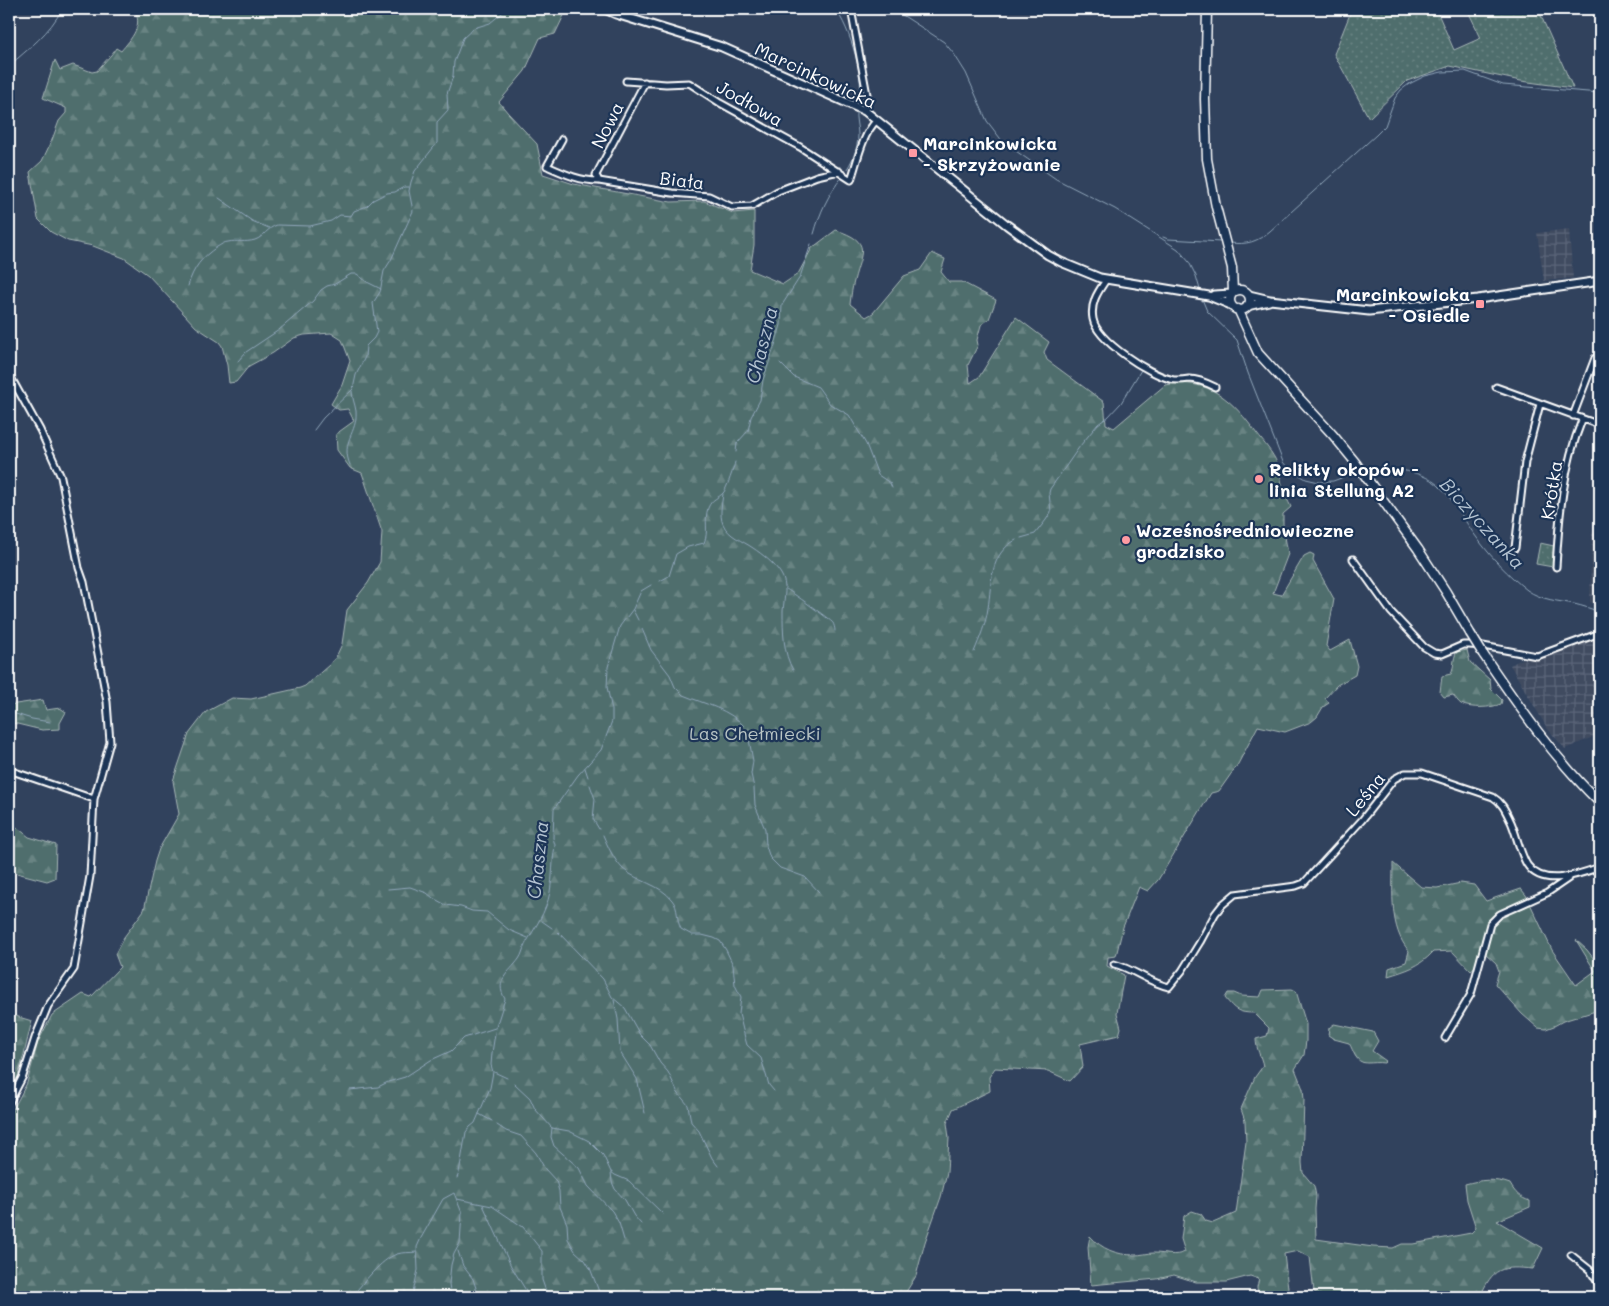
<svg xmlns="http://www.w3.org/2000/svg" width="1609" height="1306" font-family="Mali,sans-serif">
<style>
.industrial{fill:url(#industrial-grid)}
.grass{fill:url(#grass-dots);stroke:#a7b6b6}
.forest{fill:url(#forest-firs);stroke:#a7b6b6}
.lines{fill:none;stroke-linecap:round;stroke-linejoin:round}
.stream{stroke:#91a7bb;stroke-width:1}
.street-casing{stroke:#fff;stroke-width:9}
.secondary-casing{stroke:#fff;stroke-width:11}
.primary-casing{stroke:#fff;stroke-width:11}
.street{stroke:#1d3557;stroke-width:5}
.secondary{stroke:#1d3557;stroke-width:7}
.primary{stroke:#1d3557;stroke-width:8}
.primary-bridge-casing{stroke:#fff;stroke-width:11;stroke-linecap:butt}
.primary-bridge{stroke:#1d3557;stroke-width:8}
.poi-dot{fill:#ff9aa2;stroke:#1d3557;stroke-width:2}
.labels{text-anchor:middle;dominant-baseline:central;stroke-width:4.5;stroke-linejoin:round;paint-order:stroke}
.street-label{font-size:18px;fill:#fff;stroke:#1d3557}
.poi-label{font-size:18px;font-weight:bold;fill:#fff;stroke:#1d3557;text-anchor:start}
.park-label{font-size:18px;fill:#b9c5c5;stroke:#1d3557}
.water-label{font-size:19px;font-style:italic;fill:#b5c4d2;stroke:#1d3557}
</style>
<defs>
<pattern id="industrial-grid" width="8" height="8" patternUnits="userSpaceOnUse" patternTransform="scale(1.25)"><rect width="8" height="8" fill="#3f4b61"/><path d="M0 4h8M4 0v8" fill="none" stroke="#5c6679"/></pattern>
<pattern id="grass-dots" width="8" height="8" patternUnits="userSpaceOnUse" patternTransform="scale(1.25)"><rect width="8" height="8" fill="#4f6e6d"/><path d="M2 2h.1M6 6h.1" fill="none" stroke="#698483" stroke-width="1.8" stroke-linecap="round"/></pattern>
<pattern id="forest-firs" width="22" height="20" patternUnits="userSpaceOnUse" patternTransform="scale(1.25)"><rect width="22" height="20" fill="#4f6e6d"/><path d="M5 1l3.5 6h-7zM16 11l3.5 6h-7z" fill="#698483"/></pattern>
</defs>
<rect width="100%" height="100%" fill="#31425d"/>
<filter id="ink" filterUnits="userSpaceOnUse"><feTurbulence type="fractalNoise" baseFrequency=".02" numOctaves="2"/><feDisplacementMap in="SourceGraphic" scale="10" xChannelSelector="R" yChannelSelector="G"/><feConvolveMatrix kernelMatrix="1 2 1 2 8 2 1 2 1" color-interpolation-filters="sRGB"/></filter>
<g filter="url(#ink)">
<path class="industrial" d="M1569,229L1573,278L1544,281L1537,233Z
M1592,532L1600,534V606L1590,602Z
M1600,635V734L1565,749L1547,728L1510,665L1526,657L1537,658Z"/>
<path class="grass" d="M1352,9H1436L1454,50L1481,38L1467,9H1538L1573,88L1521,81L1450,66L1407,81L1369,118L1334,54Z
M1540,543L1554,546L1553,567L1536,564Z"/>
<path class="forest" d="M133,9H567L555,34L540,38L525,71L499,102L508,113L537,144L543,174L574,184L671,202L704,201L733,213L754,211V245L750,270L783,284L798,274L812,248L836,230C873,242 861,252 854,281C852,288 851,296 850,304L866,317L873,313L904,276L920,270L932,253L945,259L941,272L949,282H962L996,300L989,319L981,325L977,340L978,345L968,365L970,383L979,377L1016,317L1049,342L1044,352L1047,360L1104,402L1106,424L1114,428L1165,385C1210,377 1233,401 1257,434C1264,443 1273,453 1277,463C1280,471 1281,480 1283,489C1285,495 1288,501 1291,507L1283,514V525L1288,554L1273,593L1281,595L1304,556L1310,553L1314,555L1313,561L1334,599L1326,646L1330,651L1350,640L1357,666L1355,675L1337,685L1325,698L1329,703L1323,707L1317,717L1311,722L1285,732L1258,726L1238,764L1219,791L1211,793L1158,880L1148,891L1139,887L1123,927L1116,956L1108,957L1107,966L1124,975L1117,1013L1121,1028L1119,1035L1080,1044L1083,1067L1070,1081L1048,1071L995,1068L989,1077L990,1091L953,1109L947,1123L949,1138L947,1172L941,1197L925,1242L916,1276L906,1292L900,1297H9V1117L27,1083L38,1042L52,1015L83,994L91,997L120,967L115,954L124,937L144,910L155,861L159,849L179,814L173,781L189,734L206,712L232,698L251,699L300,688L305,686L329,665L336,657L342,644L347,610L368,583L380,562L382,532L362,473L350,468L337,450L336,434L354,421L348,409L339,410L331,404L342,385L350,361L342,340L331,333L304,335L294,338L273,353L249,366L236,382L229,383L227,365L222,346L219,342L196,327L148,275L124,258L93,246L68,241L51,232L38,219L30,172L42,161L52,140L59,121L66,113V108L43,98L55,60L60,70L73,65L92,72L97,71C103,63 112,55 116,48L121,51C131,39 145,24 133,9Z
M1467,650L1470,662L1490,680L1491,689L1502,700L1501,704C1491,708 1471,709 1461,704C1458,702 1456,698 1453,695L1444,697L1440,692L1442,676L1451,674C1455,667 1452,659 1457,652Z
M43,700L46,710L60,708L66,712L60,723V729L42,730L9,722V705Z
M9,821L29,837L56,845L55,878L47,881L9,871Z
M1393,863L1421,887L1437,888L1461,883L1474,885L1486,901L1521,889L1526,895L1552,950L1576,985L1595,971L1576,940L1587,950L1597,963L1600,964V1011L1599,1010L1563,1021L1554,1026L1546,1029L1538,1028L1522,1014L1495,984L1499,971L1496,963L1485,953L1471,971L1452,951L1433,952C1419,967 1407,970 1388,976L1389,968L1406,962L1409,951C1389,928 1393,892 1393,863Z
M9,985L12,1015L32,1021C27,1039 19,1083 9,1096Z
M1292,989L1296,991L1306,1024V1041L1304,1055L1295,1069L1303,1089L1304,1100L1302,1163L1303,1173L1314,1186L1316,1196L1315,1209L1316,1239L1373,1247L1393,1248L1402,1244H1413L1471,1233L1476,1228L1467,1200L1465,1184C1480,1180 1494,1178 1510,1184C1515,1193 1520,1198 1530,1201V1207L1497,1221L1543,1248L1533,1269C1501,1266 1493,1267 1480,1297H1325L1314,1292L1310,1257L1298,1251L1284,1254L1288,1288L1287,1292L1264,1295L1258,1294L1257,1287L1259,1279L1250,1276L1226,1282H1196L1174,1275L1157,1279L1091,1285L1088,1247L1090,1236C1102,1249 1116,1255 1135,1255C1141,1255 1148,1253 1154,1253C1165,1253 1175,1257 1185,1252L1181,1239L1184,1216L1192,1211L1201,1214L1206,1221L1213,1223L1236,1213L1246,1142L1245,1121L1241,1109L1255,1077L1263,1066C1261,1056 1256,1049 1256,1039L1267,1036L1269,1028L1254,1013C1238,1013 1235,1010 1225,998L1228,993H1234L1241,996L1260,997L1263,990Z
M1334,1024L1373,1032L1378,1041L1372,1051L1386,1061L1384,1063C1378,1062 1373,1063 1367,1063C1355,1063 1354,1051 1349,1043L1334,1039L1328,1035L1329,1028Z"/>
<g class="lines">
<path class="stream" d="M724,9L750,12L766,9
M835,9C850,27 866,81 859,105
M893,9L944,42L954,54L966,73L987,121L1003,142L1056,179L1115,209L1178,249L1189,262L1196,276L1201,293
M9,66C29,48 50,33 62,9
M844,173C852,163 858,148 858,135C858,127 855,119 856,111
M219,198L252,221L269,228
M814,234C820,212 828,195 842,177
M1163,237L1168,239L1221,242
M1230,243C1247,245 1257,242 1270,231L1376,135L1385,126L1395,98L1401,90L1409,84L1425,76L1442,72L1465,71L1503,85L1600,93
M188,286C193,268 202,257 217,247C221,245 224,242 228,242C237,240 245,243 255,240C264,237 267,228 277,225L310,226L331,221L340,215L351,216L354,211L367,206L373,200L387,193L395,192L404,187H409
M1202,299L1207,311L1237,340L1248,373L1276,444L1283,462L1288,468L1306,479L1319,482L1333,481L1358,472
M238,361L246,352L279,330L313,301L321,290L327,286L335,284L351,274H357L367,282L381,289
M780,363L794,377L818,387L830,404L849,415L866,444L878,475L890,483L892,488
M314,430L323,418L353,389L356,375L365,357L366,346L374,338L377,332L373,303L380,292L384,271L391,260L413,211L409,191L411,182L415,171L437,143V122L448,110L447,94L453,76L454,62L463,38L474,28L490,23L507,9
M736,452L737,443L748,431L751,417L760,400L763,380L775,345L781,325L782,305L800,277L811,244
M350,465C340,441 358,433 356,411C355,404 352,398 352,391
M1364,471C1388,467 1419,469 1438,485C1454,499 1464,521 1477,538C1491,557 1508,575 1527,590C1541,600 1559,601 1574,604C1583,606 1592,609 1600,612
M723,494C722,503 719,515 723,524C728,536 743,541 753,548C762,554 775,564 781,574C788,585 784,598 783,611C783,631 783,653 793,670
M1021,538L1035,534L1046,520L1051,512L1049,493L1050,489L1080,446L1098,424L1108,417L1121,403L1141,370
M660,581L669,576L676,554L688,547L704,543C709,532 704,520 708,508C712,498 718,499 724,492C727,487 734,468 735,462
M786,589C789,590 831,620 833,623C834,625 835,628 835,631
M633,610L638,620
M642,629L651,650L670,675L675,687L683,695C704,704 730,709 745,727
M974,652C980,638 986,623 988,608C992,583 989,554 1016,540
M9,712L32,719L50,722
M748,734L753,761L751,774L754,788L755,805L765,829L766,846L770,858L780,868L805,877L819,892
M585,768L588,777
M590,785L595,799L593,819L599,829
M603,835C608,847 614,860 623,869C638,882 660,884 672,900C679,908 676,920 681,929L692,935H702L714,938L720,941L726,950L733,965L735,985L741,997L739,1014L745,1038L747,1045L761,1058L769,1085L774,1091
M388,889L410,887L427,893L433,898L446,905L461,907L472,911L487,912L509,930L528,938
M542,921L552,928
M558,932L603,979L612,997L625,1008L640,1035L650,1045L660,1063L668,1072L678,1093L688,1105L691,1122L699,1131L712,1158L718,1166
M614,1000L618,1019L620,1052L637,1079L645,1113
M494,1072L507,1078
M514,1083L530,1098L535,1109L552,1128L569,1131L589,1141L603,1155L611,1172L615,1175L629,1181L663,1214
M350,1090L378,1087L388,1082L405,1077L431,1060L451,1051L464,1038L495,1028
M479,1114L492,1121
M497,1125L506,1131L521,1136L536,1153L545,1169L556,1181L559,1191L560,1207L567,1224L568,1239L575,1251L585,1260L590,1268L601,1297
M552,1128L551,1137L554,1146L579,1168L588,1186L612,1211L619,1223L624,1240
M611,1172L612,1182L615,1189L625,1200L634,1216L641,1224
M457,1178L459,1173L466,1132L470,1127L475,1123L490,1088L493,1072L491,1065L492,1053L496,1027L505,999C494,980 509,973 519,959C522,955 523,949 525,945C535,927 546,913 550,892C553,877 552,861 555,845L553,838L554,809L578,775L601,750L612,721V710L607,687L608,667L620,626L633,609L641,591L651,585
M457,1199L492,1206L523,1227L542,1251V1280L548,1297
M483,1205L511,1266L530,1297
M458,1251L463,1266L473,1279L479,1297
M351,1297C362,1285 381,1259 397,1254C403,1252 410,1253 417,1252
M412,1297L418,1270L417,1247L421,1238L443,1199L454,1193L462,1213L460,1243L454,1254L451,1265L449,1284L451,1297"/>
<defs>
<path id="street" d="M851,9L868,100L865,111
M1600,46L1599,51L1600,70
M626,81L666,84L689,83L720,103L800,147L851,180C858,159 862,135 877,120
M562,139L547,166C565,174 580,181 599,181L672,193L709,196L732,207L752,206L778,191L817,176L839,171
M599,181L596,175L645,82
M1106,280C1098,292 1090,303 1093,319C1097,341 1149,374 1170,379C1176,381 1183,380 1189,379C1198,379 1207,383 1215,387
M9,374L40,430L61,477L79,568L84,582L98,654L107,702L110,742L94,799L90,876L74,969L48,1006L35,1038L23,1076L9,1103
M1496,387L1600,425
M1573,416L1595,358
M1515,548L1525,462L1540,404
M1353,559L1391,612L1424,647L1434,653L1442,654L1463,645H1469L1483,646L1537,656L1600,633
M1556,567C1559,516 1563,467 1582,420
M9,770L94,799
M1114,964C1134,969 1149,983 1169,987L1182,971L1200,942L1215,914L1222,905L1235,894L1296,886L1304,883L1362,820L1394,779L1405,773H1422L1493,797C1503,803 1506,812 1511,822C1516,833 1521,857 1528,866C1544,888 1580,874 1600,867
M1445,1038L1471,994L1490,924L1500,914L1547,893L1569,878
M1571,1255L1590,1270L1600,1286"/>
<path id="secondary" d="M605,9L616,14L722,47L865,111L1007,225L1048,255L1061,262L1100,278L1209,296L1231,305
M1214,295L1232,294
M1249,295L1270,300L1369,311L1478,299L1600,281
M1247,306L1269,301"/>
<path id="primary" d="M1207,9L1205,99L1207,159L1216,207L1232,268L1233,292
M1230 300a10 10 0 1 1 20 0a10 10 0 1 1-20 0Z
M1238,309L1258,353L1333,435L1355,462L1418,549L1446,592L1470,633
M1483,654C1519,707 1554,758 1600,803"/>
</defs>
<use href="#street" class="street-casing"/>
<use href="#secondary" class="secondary-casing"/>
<use href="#primary" class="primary-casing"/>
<use href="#street" class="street"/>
<use href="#secondary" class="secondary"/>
<use href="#primary" class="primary"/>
<defs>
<path id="primary-bridge" d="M1470,633L1483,654"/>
</defs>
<use href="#primary-bridge" class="primary-bridge-casing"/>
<use href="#primary-bridge" class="primary-bridge"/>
</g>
</g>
<g class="poi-dot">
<rect x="908" y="148" width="10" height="10" rx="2.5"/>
<rect x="1475" y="299" width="10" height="10" rx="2.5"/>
<circle cx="1259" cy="479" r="5"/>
<circle cx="1126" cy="540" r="5"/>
</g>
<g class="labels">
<g class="street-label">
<text transform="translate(816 75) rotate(25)">Marcinkowicka</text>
<text transform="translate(750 103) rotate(30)">Jodłowa</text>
<text transform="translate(607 125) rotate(-63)">Nowa</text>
<text transform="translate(682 180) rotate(7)">Biała</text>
<text transform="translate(1551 490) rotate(-81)">Krótka</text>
<text transform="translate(1365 794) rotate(-51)">Leśna</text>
</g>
<g class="poi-label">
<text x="923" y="143">Marcinkowicka<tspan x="923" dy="21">- Skrzyżowanie</tspan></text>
<text x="1470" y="294" text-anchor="end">Marcinkowicka<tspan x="1470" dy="21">- Osiedle</tspan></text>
<text x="1269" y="469">Relikty okopów -<tspan x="1269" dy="21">linia Stellung A2</tspan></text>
<text x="1136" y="530">Wcześnośredniowieczne<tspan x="1136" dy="21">grodzisko</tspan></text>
</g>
<g class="park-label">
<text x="755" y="733">Las Chełmiecki</text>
</g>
<g class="water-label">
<text transform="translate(761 345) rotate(-76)">Chaszna</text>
<text transform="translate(1483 523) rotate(48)">Biczyczanka</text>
<text transform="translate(537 860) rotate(-84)">Chaszna</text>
</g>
</g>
<rect width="1609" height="1306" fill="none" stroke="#1d3557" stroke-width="30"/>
<rect x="15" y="15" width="1579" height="1276" fill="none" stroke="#fff" stroke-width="2" filter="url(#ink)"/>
</svg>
